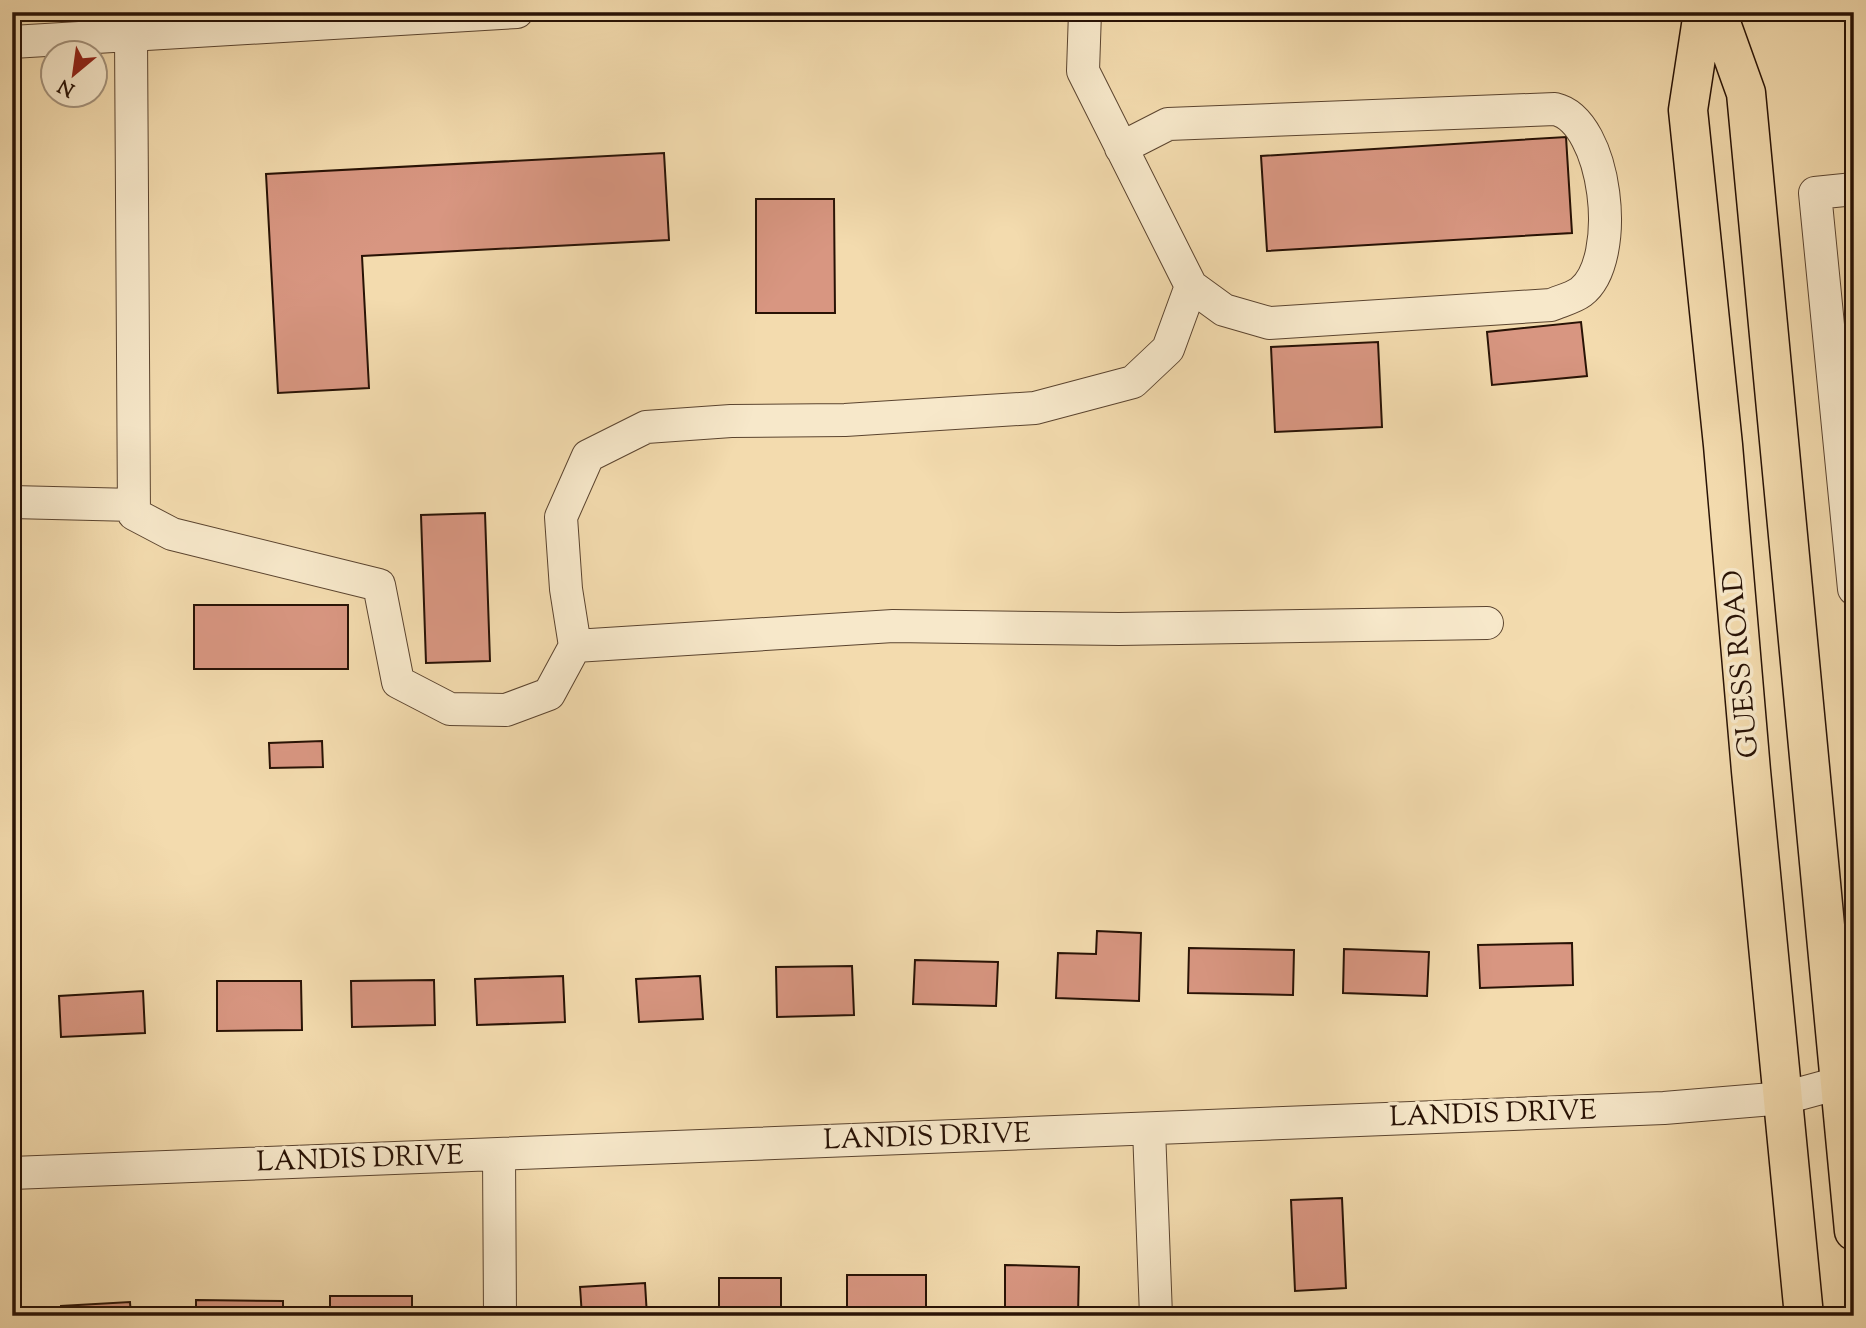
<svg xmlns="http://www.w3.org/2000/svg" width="1866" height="1328" font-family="'Sorts Mill Goudy',serif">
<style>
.building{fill:#d89681;stroke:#281205;stroke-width:2}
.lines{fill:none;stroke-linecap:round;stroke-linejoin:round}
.minor-casing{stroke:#5b442f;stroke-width:34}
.major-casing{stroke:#281205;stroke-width:41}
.minor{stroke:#f7e8ca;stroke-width:32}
.major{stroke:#f3dbae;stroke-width:38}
.labels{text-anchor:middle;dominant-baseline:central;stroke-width:7;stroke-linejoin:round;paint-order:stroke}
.street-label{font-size:28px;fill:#281205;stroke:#f7e8ca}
</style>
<rect width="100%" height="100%" fill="#f3dbae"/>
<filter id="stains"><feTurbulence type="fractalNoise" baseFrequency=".00286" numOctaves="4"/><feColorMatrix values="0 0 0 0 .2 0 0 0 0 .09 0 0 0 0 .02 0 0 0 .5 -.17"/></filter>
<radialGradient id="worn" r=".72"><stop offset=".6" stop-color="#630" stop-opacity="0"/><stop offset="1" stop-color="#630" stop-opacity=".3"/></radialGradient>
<path class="building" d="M1566,137L1572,233L1267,251L1261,156Z
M12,152H19L20,229H12Z
M664,153L669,240L362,256L369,388L278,393L266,174Z
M756,199H834L835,313H756Z
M1581,322L1587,376L1492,385L1487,332Z
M1378,342L1382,427L1275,432L1271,347Z
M485,513L490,661L426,663L421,515Z
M194,605H348V669H194Z
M322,741L323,767L270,768L269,743Z
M1097,931L1141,933L1139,1001L1056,998L1058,953L1096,954Z
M1572,943L1573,985L1480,988L1478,945Z
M1189,948L1294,950L1293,995L1188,993Z
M1344,949L1429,952L1427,996L1343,993Z
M915,960L998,962L996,1006L913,1004Z
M852,966L854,1015L777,1017L776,967Z
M563,976L565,1022L477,1025L475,979Z
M700,976L703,1019L639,1022L636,979Z
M434,980L435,1025L352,1027L351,981Z
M217,981H301L302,1030L217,1031Z
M143,991L145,1033L61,1037L59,996Z
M1342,1198L1346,1288L1295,1291L1291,1200Z
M1005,1265L1079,1267L1078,1316H1005Z
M847,1275H926V1316H847Z
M719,1278H781V1316H719Z
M645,1283L647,1316H582L580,1287Z
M330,1296H412V1316H330Z
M196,1300L283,1301V1316H196Z
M130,1302L131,1316H61V1306Z"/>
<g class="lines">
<defs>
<path id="minor" d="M1085,12L1083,71L1191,286L1224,310L1269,323L1551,305C1560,301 1573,298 1581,292C1623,260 1607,121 1555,109L1168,124L1121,148
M131,36L134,514L172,534L379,585L398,682L450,709L506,710L549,694L575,646L566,589L561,517L588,456L646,427L731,421L845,420L1035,408L1133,382L1168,349L1191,286
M12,42L517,12
M1854,189L1815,193L1854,589
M12,502L134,505
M575,646L893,626L1119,629L1487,623
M1149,1129L1156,1316
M499,1155L500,1316
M12,1173L1664,1108L1784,1098L1839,1083"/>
<path id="major" d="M1703,12L1688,110L1723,445L1751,771L1804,1316
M1717,12L1746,93L1854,1231"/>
</defs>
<use href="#minor" class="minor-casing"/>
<use href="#major" class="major-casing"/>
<use href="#minor" class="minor"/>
<use href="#major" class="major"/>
</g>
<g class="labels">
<g class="street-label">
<text transform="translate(1742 664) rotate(-95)">GUESS ROAD</text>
<text transform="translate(1493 1115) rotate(-2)">LANDIS DRIVE</text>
<text transform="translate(927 1138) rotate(-2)">LANDIS DRIVE</text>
<text transform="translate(360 1160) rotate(-2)">LANDIS DRIVE</text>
</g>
</g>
<rect width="1866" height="1328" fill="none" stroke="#f3dbae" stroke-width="42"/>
<rect x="14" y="14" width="1838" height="1300" fill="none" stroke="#281205" stroke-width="3.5"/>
<rect x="21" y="21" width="1824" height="1286" fill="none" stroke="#281205" stroke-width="2"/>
<g transform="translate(74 74) rotate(209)"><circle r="33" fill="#f7e8ca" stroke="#a4927b" stroke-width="2"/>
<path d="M0-5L12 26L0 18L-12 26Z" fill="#8f2418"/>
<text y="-10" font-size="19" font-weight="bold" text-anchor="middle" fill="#281205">N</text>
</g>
<rect width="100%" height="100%" filter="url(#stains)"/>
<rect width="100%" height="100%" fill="url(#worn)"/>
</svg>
